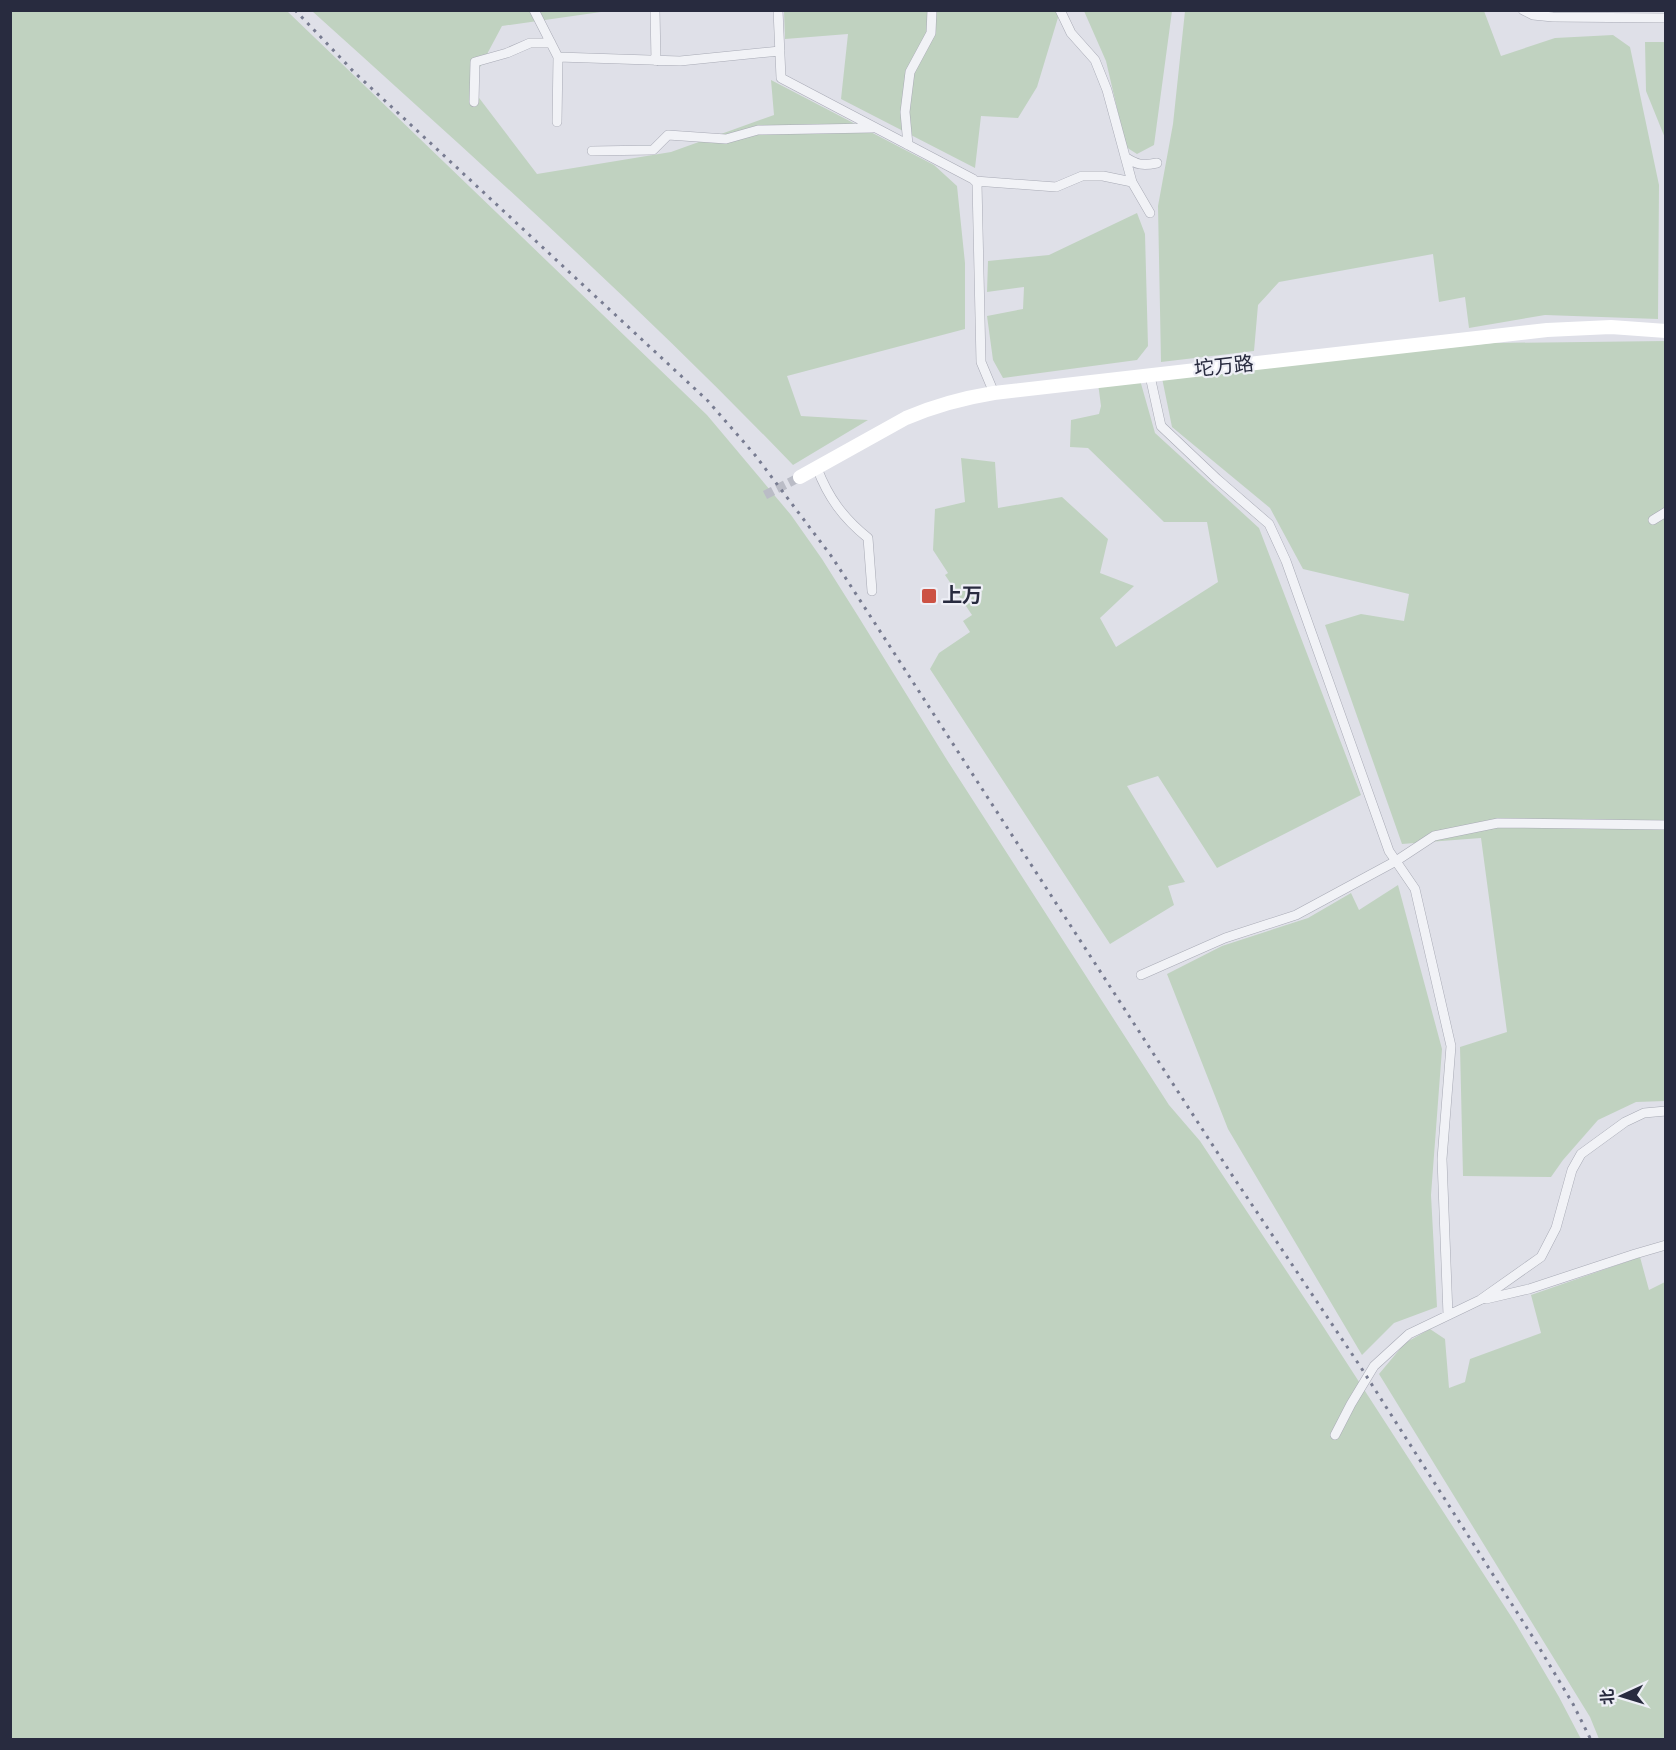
<svg xmlns="http://www.w3.org/2000/svg" width="1676" height="1750" font-family="'Source Sans 3','Noto Sans SC',sans-serif">
<style>
.green{fill:#c0d2c0}
.lines{fill:none;stroke-linecap:round;stroke-linejoin:round}
.street-tunnel{stroke:#babcc6;stroke-width:9;stroke-dasharray:9 4.5;stroke-linecap:butt}
.street-casing{stroke:#a8aab5;stroke-width:10}
.street{stroke:#f1f2f6;stroke-width:9}
.secondary{stroke:#fff;stroke-width:14}
.rail{stroke:#787c91;stroke-width:3;stroke-dasharray:3 6;stroke-linecap:butt}
.poi-dot{fill:#cc5244;stroke:#eeeff6;stroke-width:2}
.labels{text-anchor:middle;dominant-baseline:central;stroke-width:4.5;stroke-linejoin:round;paint-order:stroke}
.street-label{font-size:20px;fill:#282b3f;stroke:#eeeff6}
.poi-label{font-size:20px;font-weight:bold;fill:#282b3f;stroke:#eeeff6;text-anchor:start}
</style>
<rect width="100%" height="100%" fill="#dfe0e8"/>
<path class="green" d="M11,11H287L707,415L791,515L822,559L858,616L947,760L1169,1105L1200,1141L1317,1317L1516,1624L1559,1697L1581,1739L11,1740Z
M312,11H608L502,26L470,86L537,174L671,152L774,115L771,80L934,165L957,186L965,263V329L787,376L801,416L868,420L793,465C640,306 476,159 312,11Z
M784,11H1060L1037,87L1018,118L981,116L975,168L841,99L848,34L785,39Z
M1084,11H1172L1154,145L1137,154L1126,147L1106,61Z
M1185,11H1484L1501,56L1555,38L1613,35L1630,47L1659,185L1658,319L1545,315L1469,328L1465,297L1439,302L1433,254L1279,282L1258,305L1254,351L1161,362L1158,206L1173,124Z
M1645,42H1665V138L1646,91Z
M1137,213L1145,234L1148,346L1137,360L1003,378L993,360L987,316L1023,309L1024,287L987,292L988,261L1049,255Z
M1665,341V1101L1636,1102L1598,1120L1563,1160L1551,1177L1463,1176L1460,1047L1507,1032L1481,838L1402,844L1325,625L1361,614L1404,621L1409,594L1303,569L1270,508L1172,427L1162,378L1493,343Z
M1140,380L1155,433L1259,528L1361,795L1217,868L1158,776L1127,786L1185,882L1168,886L1174,905L1110,944L930,669L939,653L970,632L963,621L972,615L945,575L948,573L933,550L935,509L965,502L961,458L995,462L998,508L1062,497L1108,539L1100,573L1134,586L1100,618L1116,647L1218,582L1207,522H1164L1088,448L1070,447L1071,420L1099,414L1101,406L1098,383Z
M1398,885L1442,1049L1431,1195L1437,1307L1394,1323L1362,1355L1228,1129L1167,974L1222,946L1308,918L1351,893L1359,910Z
M1640,1257L1649,1290L1665,1282V1739H1599L1590,1717L1379,1374L1405,1343L1430,1329L1445,1339L1449,1388L1465,1382L1470,1359L1541,1333L1531,1295Z"/>
<g class="lines">
<path class="street-tunnel" d="M765,495L800,477"/>
<defs>
<path id="street" d="M534,10L558,57L557,122
M655,10L656,61
M778,10L781,78L973,179L977,183L981,362L994,393
M1060,10L1071,33L1095,60L1107,90L1132,182L1150,213
M1523,10L1533,15L1553,17L1666,18
M558,57L680,61L780,51
M474,102L475,62L507,53L530,43H551
M908,145L905,112L910,72L931,33L932,10
M592,151L653,150L668,135L726,139L758,130L872,128
M1125,157C1137,165 1143,166 1157,163
M975,181L1056,187L1082,176H1103L1132,182
M1150,376L1161,426L1217,479L1269,524L1286,561L1389,851L1415,889L1451,1046L1442,1159L1448,1315
M817,468C828,497 843,518 868,538L872,591
M1653,520L1666,512
M1141,975L1225,938L1296,915L1396,861L1434,836L1498,823L1666,825
M1486,1299L1529,1289L1635,1254L1666,1245
M1335,1435L1351,1404L1374,1366L1409,1334L1480,1300L1541,1257L1556,1228L1572,1170L1581,1154L1625,1122L1644,1113L1666,1111"/>
</defs>
<use href="#street" class="street-casing"/>
<use href="#street" class="street"/>
<path class="secondary" d="M800,477L906,418C934,406 963,398 994,393L1547,330L1611,327L1666,331"/>
<path class="rail" d="M295,10L354,72L708,401L755,455L832,557L1230,1172L1360,1366L1534,1639L1573,1704L1591,1740"/>
</g>
<rect class="poi-dot" x="921" y="588" width="16" height="16" rx="3"/>
<g class="labels">
<g class="street-label">
<text transform="translate(1224 367) rotate(-6)">坨万路</text>
</g>
<g class="poi-label">
<text x="942" y="596">上万</text>
</g>
</g>
<rect width="1676" height="1750" fill="none" stroke="#282b3f" stroke-width="24"/>
<g transform="translate(1622 1696) rotate(266)" stroke="#eeeff6" stroke-width="4.5" paint-order="stroke">
<path d="M0-4.5L10 22L0 15L-10 22Z" fill="#282b3f"/>
<text y="-9" font-size="16" font-weight="bold" text-anchor="middle" fill="#282b3f">北</text>
</g>
</svg>
